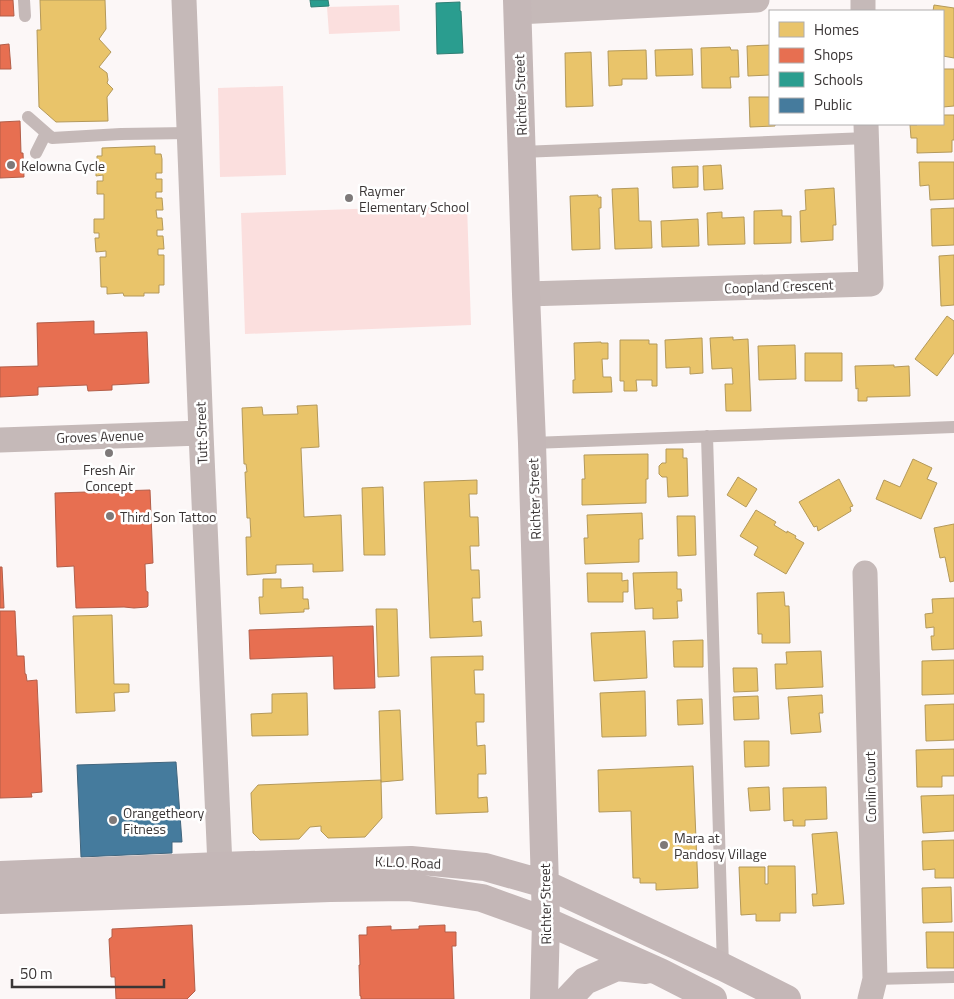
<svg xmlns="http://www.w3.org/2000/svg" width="954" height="999" font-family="'Titillium Web',sans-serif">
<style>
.green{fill:#fbdfde}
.homes{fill:#e9c46a;stroke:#b4995a}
.shops{fill:#e76f51;stroke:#b35e49}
.schools{fill:#2a9d8f;stroke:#2f7e74}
.public{fill:#457b9d;stroke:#42667e}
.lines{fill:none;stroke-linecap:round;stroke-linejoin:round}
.lane{stroke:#c5b9b8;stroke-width:12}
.street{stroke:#c5b9b8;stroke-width:25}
.secondary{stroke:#c4b7b7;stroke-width:28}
.poi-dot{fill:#7e7979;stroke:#fff;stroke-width:2}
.labels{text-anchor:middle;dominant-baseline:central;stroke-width:5;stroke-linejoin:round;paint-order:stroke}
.street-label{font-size:14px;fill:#3a3535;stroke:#fff}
.poi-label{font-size:14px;fill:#3a3535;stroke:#fff;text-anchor:start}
</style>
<rect width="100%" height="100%" fill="#fcf7f7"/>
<path class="green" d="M399,5L400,31L329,34L327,7Z
M283,86L286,175L220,177L218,88Z
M467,205L471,325L245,334L241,213Z"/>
<path class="homes" d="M40,0H105L106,29L99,39L111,52L99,67L107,73L108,80L107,83L113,89L107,97L108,121L56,122L39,107L37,30H41Z
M934,5L954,8V58L943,56V11H933Z
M770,45V75L748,76L747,46Z
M730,47L731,50H738L739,77H730L731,88H702L701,48Z
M692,49L693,75L656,76L655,50Z
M646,50L647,79H622V85L609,86L608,51Z
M591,52L593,106L566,107L565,53Z
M943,69H954V106L943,107Z
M749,97H770V124H775V126L750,127Z
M943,115H954V140H952V152L917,153V138H911L910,125H917V124H943Z
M155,146V154H161L162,159V173H156V179H162V192H156V198H162L163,210H156L157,218H162L163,230H157V236H163L164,249H158V255H164V285H159V293H144V296H124L123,293L107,294V287H101L100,257H106V251L96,252L95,238H99V233H94V219H104V194H97V181H103V175L96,176V162H97V156H102V148Z
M919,162H954V199L930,200L929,185L920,186Z
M721,165L723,189L704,190L703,166Z
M698,166V187L673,188L672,167Z
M638,188L639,221H651L652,248L615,249L612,189Z
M834,188L836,225H833V240L801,242L800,211L806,210L805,190Z
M598,195V197H601V208H599L600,249L572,250L570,196Z
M954,208V245L932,246L931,209Z
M782,210V216H791V243L754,244V211Z
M722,212V218L744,217L745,244L708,245L707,213Z
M698,219L699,246L662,247L661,221Z
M954,255V305L941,306L939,256Z
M947,316L954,321V353L937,376L915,359Z
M733,337V340L748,339L751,411H726L725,384H733L732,368L712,369L710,338Z
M702,338L703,373L690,374V367L666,368L665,340Z
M620,340H649V344H657V386H652V380H636L637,391H624V381H620Z
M601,342V343H608V359H602L603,377H611L612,392L573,393V380H575L574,343Z
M795,345L796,379L759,380L758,346Z
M805,353H842V381H805Z
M894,365V367L909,366L910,396L867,397V401H858V388L856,389L855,366Z
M317,405L319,447L301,448L304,517L341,515L343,571L313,572V564L276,565V573L247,575L246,537H251L250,518H247L245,472H247L246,464H244L242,408L262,407L263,415L298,414L297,406Z
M666,449H683V458H687L688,496L668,497L667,477H662L659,474V466L662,463H666Z
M648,454V479H646V503L582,505V479H585L584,455Z
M913,459L932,468L927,479L937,483L921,519L876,499L884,480L900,487Z
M738,477L757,489L746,507L727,495Z
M839,479L853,506L850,507L851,511L818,531L817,526L814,527L799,502Z
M477,480V494H469L470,517H478L479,546H470L471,570H479L480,598H472L473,622L481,621L482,636L430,638L424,482Z
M383,487L385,555H364L362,488Z
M756,510L776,522L774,525L787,533V531L796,536L795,538L804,543L786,574L754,555L758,547L740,536Z
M642,513L643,539H639V562L585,564L584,538H588L587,515Z
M677,516H695L696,555L678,556Z
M954,524V581L950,582L945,557L940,558L934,528Z
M677,572V589H681L682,601H677L678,618L653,619V608L635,609L633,573Z
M587,573H622V581L628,580V592H623V602H588Z
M263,579H281V588L303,587V599H308L309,609H304V612L260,614L259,597H263Z
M784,592L785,606H789L790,643H762V634H758L757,593Z
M954,598V649L932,650L931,636H934V627L926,628L925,614L933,613L932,599Z
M376,609H397L399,676L378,677Z
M112,615L114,684H129V692L114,693L115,711L76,713L73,616Z
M645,631L647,678L594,681L591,633Z
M703,640V667H674L673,641Z
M821,651L823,687L776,689L775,664H787L786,652Z
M483,656V670H474L475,694H484V722H476L477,746L485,745L486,774H478V798L487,797L488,812L436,814L431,657Z
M954,660V694L922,695V661Z
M733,668H757L758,691L734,692Z
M645,691L646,736L602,737L600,693Z
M307,693L308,735L252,736L251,714L272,713V694Z
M822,695L823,713H819L821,732L791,734L788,697Z
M758,696L759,719L734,720L733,697Z
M702,699L703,724L678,725L677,700Z
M954,704V740L926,741L925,705Z
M400,710L403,780L381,782L379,711Z
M744,741H769V766L745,767Z
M954,749V776H942V787H917L916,750Z
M693,766L698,888L656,890V883H640V878H633L631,811L599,812L598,770Z
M381,780L382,818L365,837L328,838L321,831V826L310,827L299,839L260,840L253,833L251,793L258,785Z
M769,787L770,810L750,811L748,788Z
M826,787L827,819L805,820V826H793V820L784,821L783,788Z
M954,795V831L923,833L921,796Z
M837,832L844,904L813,906L812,894H817L812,834Z
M954,840V878H935V869L923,870L922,841Z
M768,866H795L796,913H780V921H756V914L741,915L739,867H765V884H768Z
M951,887L952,922L923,923L922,888Z
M926,932H954V968H927Z"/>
<path class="shops" d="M0,0H13L14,16H0Z
M9,44L11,69H0V45Z
M20,121L21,153H23L24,177L0,178V122Z
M94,321V334L147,332L149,383L112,385V390L88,391L87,385L38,387V395L0,397V367L38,366L37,323Z
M150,490L153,563L145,564L146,591L148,592V606L147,607L134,608L124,607L76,608L74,566L57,567L55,493Z
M0,567H2L4,608H0Z
M0,611H15L17,656H24L25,674H26L27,681L37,680L42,792L31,793L32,797L0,798Z
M373,626L375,688L334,689L333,656L250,659L249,630Z
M192,925L195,991L187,999H116L115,977H111L109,939L112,937V929Z
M445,925V932H456V946H452L454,999H361V996H360L359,965H360L359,935H367V927L391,926V930L419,929V926Z"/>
<path class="schools" d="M310,0H328L329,6L311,7Z
M460,2V11H461L463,53L437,54L436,3Z"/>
<path class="public" d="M176,762L182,842H172V853L81,857L77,765Z"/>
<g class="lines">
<path class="lane" d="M24,0L25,16
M28,117L52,138L121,134L189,133
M521,152L867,138
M36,153L46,133
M707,436L723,967
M532,443L954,427
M875,979L954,977"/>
<path class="street" d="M184,0L201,433L220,866
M863,0V11
M517,12L757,0
M526,294L871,284L866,124
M0,440L201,433
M865,573L875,979L870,999"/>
<path class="secondary" d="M517,0L526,294L532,443L546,921L544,999
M0,875L220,866L411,860L485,867L545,884L723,967L787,999
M0,900L330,888L408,887L482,898L546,921L660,972L713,999
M568,999L585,981L617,967L646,970"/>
</g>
<g class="poi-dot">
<circle cx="11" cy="165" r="5"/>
<circle cx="349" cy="198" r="5"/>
<circle cx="109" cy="453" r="5"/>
<circle cx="110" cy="516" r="5"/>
<circle cx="113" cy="820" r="5"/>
<circle cx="664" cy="845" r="5"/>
</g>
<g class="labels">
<g class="street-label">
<text transform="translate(520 95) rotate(-92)">Richter Street</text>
<text transform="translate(779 286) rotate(-2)">Coopland Crescent</text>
<text transform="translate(201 433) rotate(-92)">Tutt Street</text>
<text transform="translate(100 436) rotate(-2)">Groves Avenue</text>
<text transform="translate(534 499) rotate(-92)">Richter Street</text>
<text transform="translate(870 787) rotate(-91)">Conlin Court</text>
<text transform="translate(408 862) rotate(2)">K.L.O. Road</text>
<text transform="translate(545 904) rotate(-91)">Richter Street</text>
</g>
<g class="poi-label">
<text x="21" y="165">Kelowna Cycle</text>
<text x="359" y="190">Raymer<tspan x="359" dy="16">Elementary School</tspan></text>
<text x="109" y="469" text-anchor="middle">Fresh Air<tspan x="109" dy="16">Concept</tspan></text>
<text x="120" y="516">Third Son Tattoo</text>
<text x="123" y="812">Orangetheory<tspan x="123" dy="16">Fitness</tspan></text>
<text x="674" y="837">Mara at<tspan x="674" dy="16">Pandosy Village</tspan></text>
</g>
</g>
<rect x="769" y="10" width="175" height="115" fill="#ffffff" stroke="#b0aeae"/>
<rect x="779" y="22" width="25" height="15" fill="#e9c46a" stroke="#b0aeae"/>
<text x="814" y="35" font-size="15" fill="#3a3535">Homes</text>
<rect x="779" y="48" width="25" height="15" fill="#e76f51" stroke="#b0aeae"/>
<text x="814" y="60" font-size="15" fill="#3a3535">Shops</text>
<rect x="779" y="72" width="25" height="15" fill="#2a9d8f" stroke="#b0aeae"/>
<text x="814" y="85" font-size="15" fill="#3a3535">Schools</text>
<rect x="779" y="98" width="25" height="15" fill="#457b9d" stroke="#b0aeae"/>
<text x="814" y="110" font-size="15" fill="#3a3535">Public</text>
<path d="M12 979v8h152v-8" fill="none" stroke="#3a3535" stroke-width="2.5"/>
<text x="20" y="979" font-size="15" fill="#3a3535" stroke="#ffffff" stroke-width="4" paint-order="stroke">50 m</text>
</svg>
